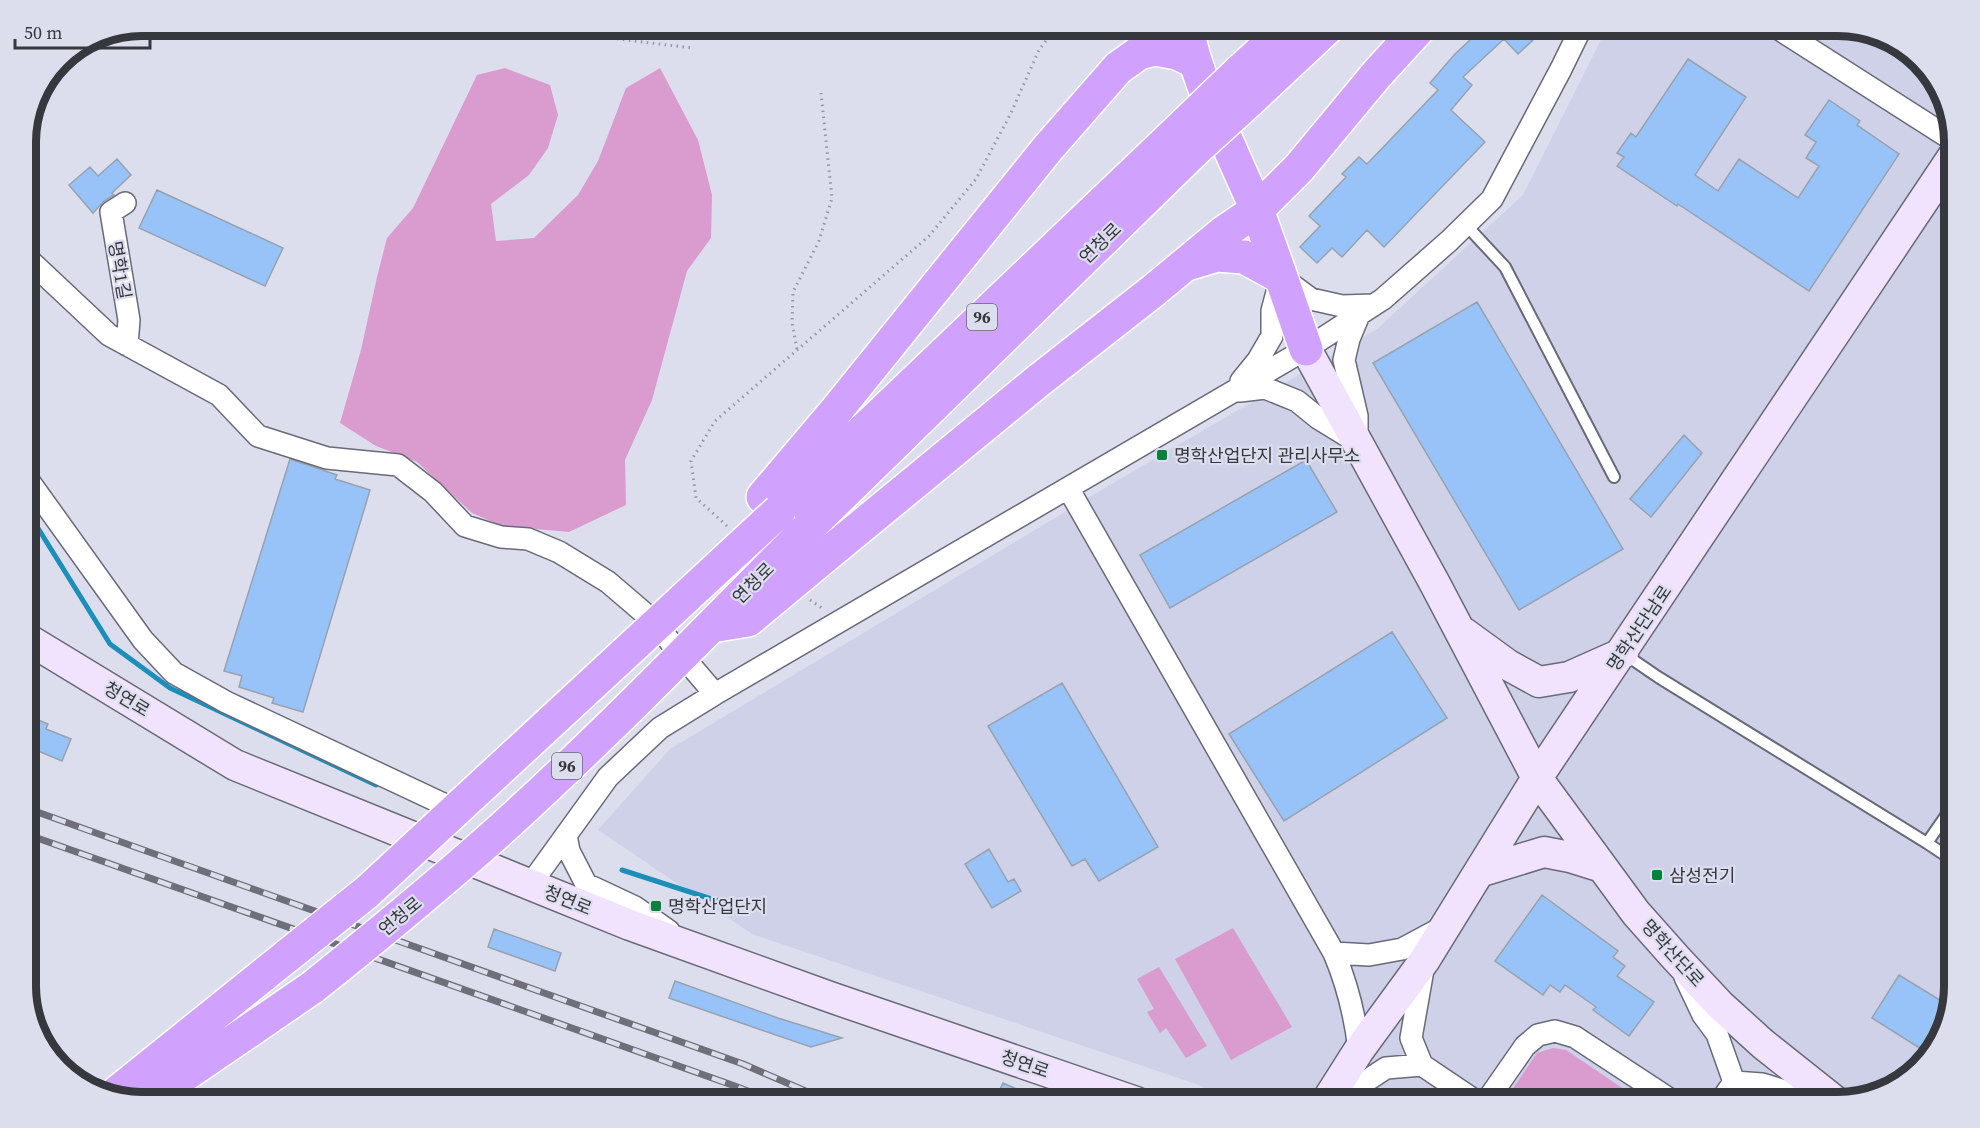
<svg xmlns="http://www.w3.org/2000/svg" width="1980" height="1128" font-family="'Source Serif 4','Noto Sans KR',serif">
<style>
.built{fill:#cfd1e8}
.green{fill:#da9cce}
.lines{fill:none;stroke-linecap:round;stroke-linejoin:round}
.stream{stroke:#1c8fb9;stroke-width:5}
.building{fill:#98c3f9;stroke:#98a2af;stroke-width:1.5}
.lane-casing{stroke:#696a78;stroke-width:14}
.street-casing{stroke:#696a78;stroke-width:24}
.secondary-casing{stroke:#696a78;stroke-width:33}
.highway-casing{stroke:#fff;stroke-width:36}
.path{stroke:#9597a3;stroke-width:3;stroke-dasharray:1.5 4.5;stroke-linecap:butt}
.lane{stroke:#fff;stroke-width:10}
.street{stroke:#fff;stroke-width:21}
.secondary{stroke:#f1e3fe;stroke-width:30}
.highway{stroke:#d1a2fd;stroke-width:33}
.rail-casing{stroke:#6f6f79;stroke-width:7}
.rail{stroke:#dcdeee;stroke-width:4.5;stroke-dasharray:14;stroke-linecap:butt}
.highway-bridge-casing{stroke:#fff;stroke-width:36;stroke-linecap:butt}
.highway-bridge{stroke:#d1a2fd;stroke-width:33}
.poi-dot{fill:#06823b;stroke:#dcdeee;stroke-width:2}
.labels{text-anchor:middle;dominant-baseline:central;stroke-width:4.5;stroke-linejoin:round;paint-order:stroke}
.shield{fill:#dcdeee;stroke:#686973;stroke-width:1.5}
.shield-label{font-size:16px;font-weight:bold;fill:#37373e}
.street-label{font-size:18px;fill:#37373e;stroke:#dcdeee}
.poi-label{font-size:18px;fill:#37373e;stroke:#dcdeee;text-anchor:start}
.rim{fill:none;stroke:#37373e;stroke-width:8}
</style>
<rect width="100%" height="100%" fill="#dcdeee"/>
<path class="built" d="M1608,26H1838L1896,41L1939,83L1954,134V987L1939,1044L1897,1087L1839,1102H1228L1199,1085L752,934L598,830L670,749L1103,489L1377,329L1523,195Z"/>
<path class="green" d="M672,26H797L678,35Z
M505,68L550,85L558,115L548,148L529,175L491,204L496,241L534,238L578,195L598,161L626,88L660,68L698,140L712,195L711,238L687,271L652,400L625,460L626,505L569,532L502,526L472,513L417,462L376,446L340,423L361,350L377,277L387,238L413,208L477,75Z
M1233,928L1292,1027L1231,1060L1175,959Z
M1159,967L1207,1046L1186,1058L1166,1028L1160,1033L1147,1012L1154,1009L1137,979Z
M1553,1048L1566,1050L1643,1102H1506L1507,1097L1537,1053Z"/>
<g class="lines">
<path class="stream" d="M26,509L110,644L170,688L376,785
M622,870L727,904"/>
</g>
<path class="building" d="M1485,26H1548L1518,54L1504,39L1463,77L1472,85L1451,110L1485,142L1384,247L1367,230L1342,257L1332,248L1317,263L1300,247L1320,226L1309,216L1346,177L1342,174L1359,157L1367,164L1438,90L1430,83L1455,54Z
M1688,59L1746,97L1695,175L1718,191L1739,159L1798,198L1819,166L1806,158L1816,142L1805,135L1829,100L1860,121L1857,125L1899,154L1809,291L1678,204L1677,206L1617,166L1624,157L1617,153L1631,133L1636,137Z
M117,159L131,175L112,193L114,195L104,201L93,213L69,185L90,167L98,176Z
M157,190L283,248L265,286L139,228Z
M1477,302L1623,549L1519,610L1373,363Z
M1684,435L1702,453L1651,517L1630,499Z
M290,459L337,475L335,479L370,490L303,712L272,703L274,698L239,687L242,676L224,671Z
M1306,460L1337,512L1170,608L1140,555Z
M1392,632L1447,718L1284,821L1229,734Z
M1062,683L1158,847L1099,881L1085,859L1072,866L988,726Z
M26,715L48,724L46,729L71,739L62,761L26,746Z
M989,849L1008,882L1014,879L1021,891L992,908L965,864Z
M1542,895L1618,951L1613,957L1625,966L1617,976L1654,1002L1629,1036L1593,1010L1596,1007L1565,985L1560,992L1550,985L1543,995L1495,961Z
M494,929L561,953L555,971L488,947Z
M1899,975L1948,1005L1944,1012L1947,1014L1939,1044L1929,1054L1872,1018Z
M675,981L778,1018L842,1038L811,1047L773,1034L669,998Z
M1003,1083L1046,1102H1009L996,1097Z"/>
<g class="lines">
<defs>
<path id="lane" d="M1465,224L1505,267L1614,477
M1623,653L1658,677L1927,843L1954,861
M1927,843L1954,804"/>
<path id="street" d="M1774,26L1954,141
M125,203L111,212L129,320L127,345
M26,257L109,335L219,395L258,436L327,458L398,465L433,492L465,526L501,537L528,539L559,552L608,582L650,618L715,694
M1241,381L1258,360L1272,336V311L1281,277L1311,299L1342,306L1373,305
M1240,391L1265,388L1297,401L1318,418L1357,442V416L1344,360L1349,339L1359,315
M26,477L143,640L174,673L226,702L456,810
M1068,488L1334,953
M566,835L569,851L586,884L635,907L669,931
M530,885L608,777L660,728L715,694L1306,349L1383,299L1449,241L1492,199L1561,69L1582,26
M1685,977L1703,1015L1717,1034L1734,1082
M1359,1050C1355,1015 1348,986 1334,953L1369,955L1402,949L1445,926
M1422,1065L1411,1038L1424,964
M1422,1065L1477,1102
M1734,1082L1762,1084L1820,1102
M1334,1102L1386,1068L1422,1065
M1486,1102L1525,1046L1538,1035L1555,1031L1575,1037L1674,1102
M1720,1102L1734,1082"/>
<path id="secondary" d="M1306,349L1434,582L1537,778L1636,913L1676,958L1720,1005L1763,1044L1836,1102
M1464,633L1508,665L1539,682L1569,677L1623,653
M26,638L235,765L630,925L830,997L1136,1102
M1479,872L1544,852L1570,857L1602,867
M1326,1102L1359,1050L1424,961L1537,778L1954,155"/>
<path id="highway" d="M1190,26C1183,53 1243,176 1257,210C1274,256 1290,303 1306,349
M1239,72L1289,26
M1251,99L1329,26
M1187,264L1217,255L1244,257L1281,277
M763,497L835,412L1048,148L1118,68L1139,53L1155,49L1177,53L1194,61
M779,511L1186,123
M807,529L1195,150
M825,556L1038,381L1153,291L1223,233L1257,210L1299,168L1377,74L1421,26
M114,1095L287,956
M145,1102L313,987"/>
</defs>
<use href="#lane" class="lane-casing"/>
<use href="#street" class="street-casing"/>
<use href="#secondary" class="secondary-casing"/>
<use href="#highway" class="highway-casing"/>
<path class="path" d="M571,26L602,37L692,48
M797,349L792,323L793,292L819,241L832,198L821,93
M727,526L696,498L691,461L715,421L929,236L976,179L1010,115L1039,50L1057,26
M810,600L822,608"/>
<use href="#lane" class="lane"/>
<use href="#street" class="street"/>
<use href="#secondary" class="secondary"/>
<use href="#highway" class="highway"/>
<defs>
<path id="rail" d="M26,808L743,1064L831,1102
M26,834L732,1085L776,1102"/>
</defs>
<use href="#rail" class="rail-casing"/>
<use href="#rail" class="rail"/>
<defs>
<path id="highway-bridge" d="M1186,123L1239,72
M1195,150L1251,99
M711,626L748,620L825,556
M287,956L367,892L779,511
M313,987C379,934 445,880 508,823C611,729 709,628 807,529"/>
</defs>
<use href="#highway-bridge" class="highway-bridge-casing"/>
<use href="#highway-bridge" class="highway-bridge"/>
</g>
<g class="poi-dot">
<rect x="1156" y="449" width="12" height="12" rx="3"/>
<rect x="1651" y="869" width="12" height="12" rx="3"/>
<rect x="650" y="900" width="12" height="12" rx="3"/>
</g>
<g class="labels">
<g class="shield">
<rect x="967" y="304" width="30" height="26" rx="4.5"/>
<rect x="552" y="753" width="30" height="26" rx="4.5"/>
</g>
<g class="shield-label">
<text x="982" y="317">96</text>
<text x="567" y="766">96</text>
</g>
<g class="street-label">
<text transform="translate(1100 243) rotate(-44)">연청로</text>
<text transform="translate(120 270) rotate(80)">명학1길</text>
<text transform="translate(753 583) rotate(-45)">연청로</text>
<text transform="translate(1639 628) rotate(-56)">명학산단남로</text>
<text transform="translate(127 699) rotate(31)">청연로</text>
<text transform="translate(568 900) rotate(22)">청연로</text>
<text transform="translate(400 916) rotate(-40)">연청로</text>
<text transform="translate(1673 953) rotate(48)">명학산단로</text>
<text transform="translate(1025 1064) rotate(19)">청연로</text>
</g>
<g class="poi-label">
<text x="1174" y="455">명학산업단지 관리사무소</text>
<text x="1669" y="875">삼성전기</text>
<text x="668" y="906">명학산업단지</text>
</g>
</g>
<path d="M0 0H1980V1128H0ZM142 36H1838A106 106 0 0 1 1944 142V986A106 106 0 0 1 1838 1092H142A106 106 0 0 1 36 986V142A106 106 0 0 1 142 36Z" fill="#dcdeee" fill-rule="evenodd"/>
<path class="rim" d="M142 36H1838A106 106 0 0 1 1944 142V986A106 106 0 0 1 1838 1092H142A106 106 0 0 1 36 986V142A106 106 0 0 1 142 36Z"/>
<path d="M15 39v9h135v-9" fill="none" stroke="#37373e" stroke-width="3"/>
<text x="24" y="39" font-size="18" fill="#37373e" stroke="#dcdeee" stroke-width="4.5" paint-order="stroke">50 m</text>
</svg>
